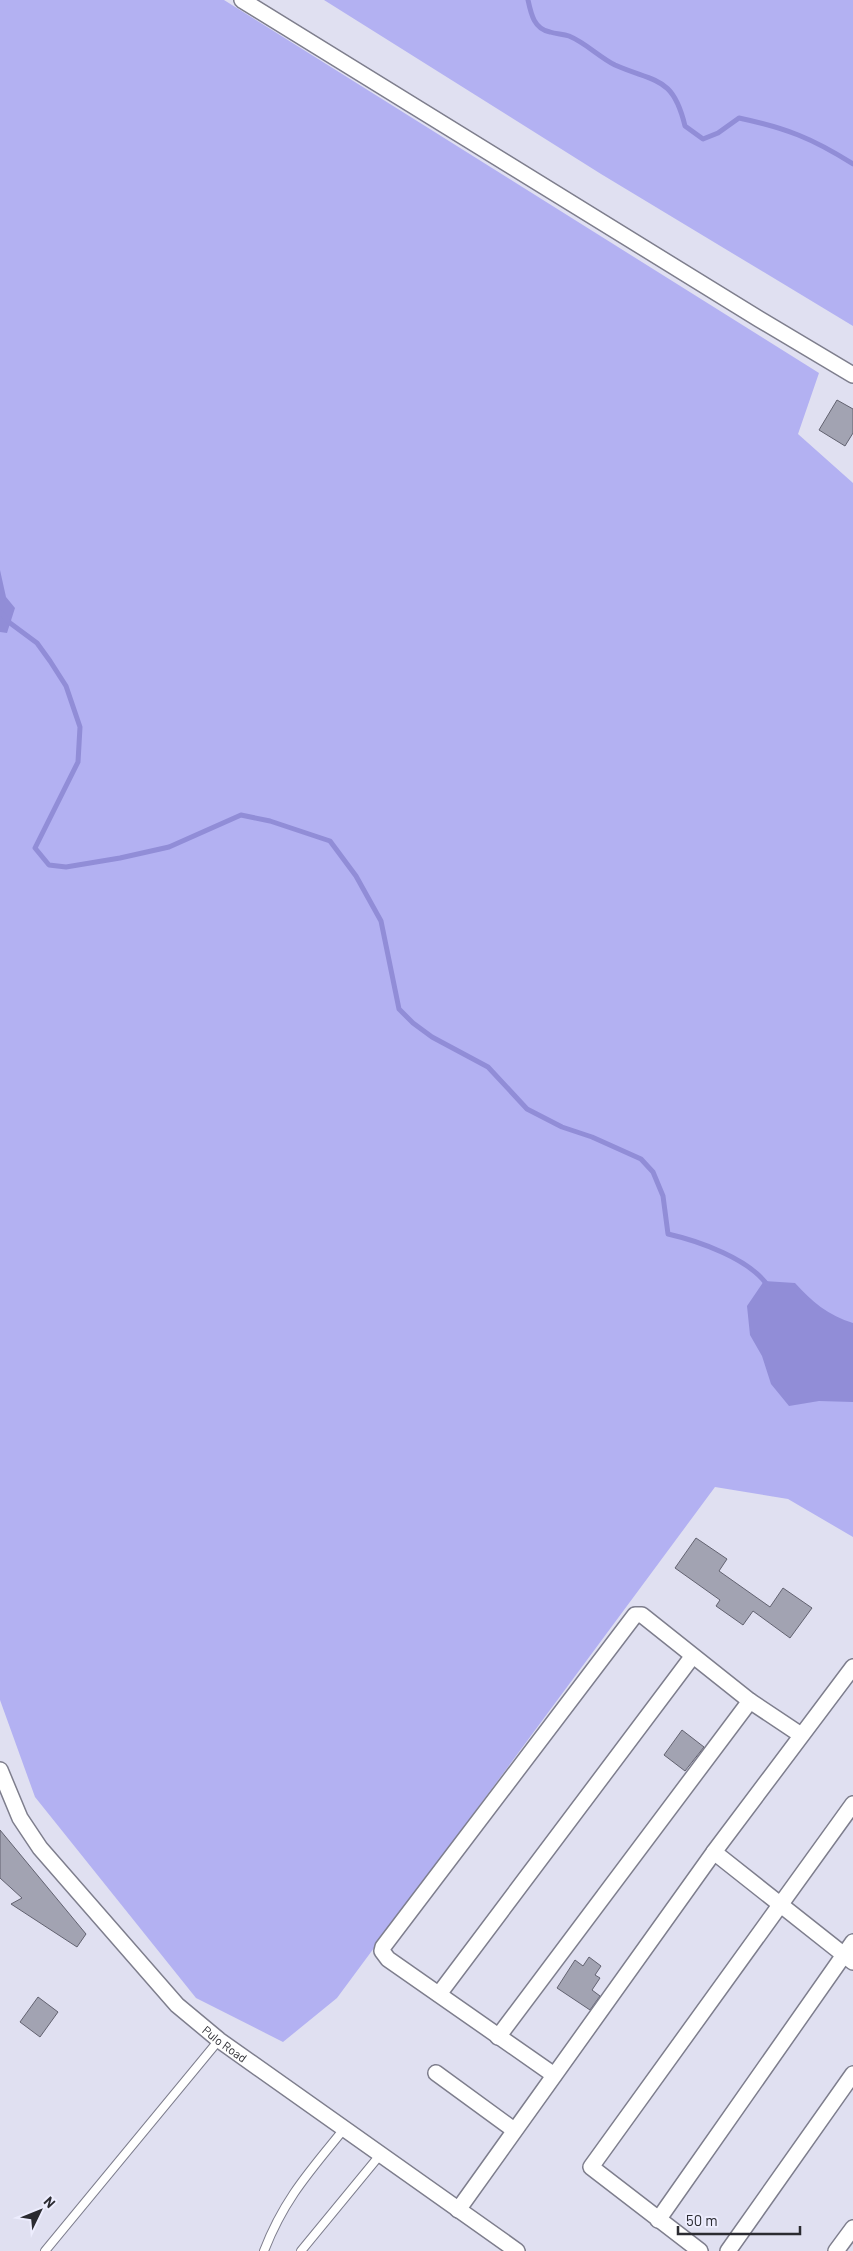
<svg xmlns="http://www.w3.org/2000/svg" width="853" height="2251" font-family="Barlow,sans-serif">
<style>
.green{fill:#b3b1f2}
.water{fill:#918dd7}
.lines{fill:none;stroke-linecap:round;stroke-linejoin:round}
.stream{stroke:#918dd7;stroke-width:5}
.building{fill:#a2a3b2;stroke:#626270}
.service-casing{stroke:#7e7e8d;stroke-width:10}
.minor-casing{stroke:#7e7e8d;stroke-width:18}
.service{stroke:#fff;stroke-width:8}
.minor{stroke:#fff;stroke-width:15}
.labels{text-anchor:middle;dominant-baseline:central;stroke-width:4.5;stroke-linejoin:round;paint-order:stroke}
.street-label{font-size:12px;fill:#2b2b31;stroke:#ededfe}
</style>
<rect width="100%" height="100%" fill="#e0e0f1"/>
<path class="green" d="M0,0H224L819,373L798,434L853,483V1537L788,1499L715,1487L337,1998L283,2042L196,1998L35,1797L0,1700Z
M324,0H853V326L601,174Z"/>
<path class="water" d="M0,570L6,597L15,608L7,633L0,632Z
M764,1281L795,1283C811,1301 829,1316 853,1323V1402L819,1401L789,1406L771,1384L762,1356L750,1335L747,1306Z"/>
<g class="lines">
<path class="stream" d="M528,0C531,14 534,29 550,32C556,34 563,34 569,36C586,43 599,57 615,65C656,83 673,76 685,126L703,139L718,133L739,118C786,128 812,138 853,164
M0,612L10,623L37,643L50,661L66,686L80,727L78,762L35,848L49,865L66,867L120,858L169,847L241,815L270,821L330,841L356,876L381,921L399,1009L413,1023L432,1037L488,1067L527,1109L562,1127L592,1137L641,1159L653,1172L663,1196L668,1234C699,1241 750,1259 768,1286"/>
</g>
<path class="building" d="M837,400L853,409V433L845,446L819,430Z
M696,1538L727,1559L719,1571L770,1607L783,1588L812,1608L790,1638L753,1611L743,1625L716,1606L720,1600L675,1568Z
M682,1730L704,1747L685,1771L664,1755Z
M0,1830L86,1934L77,1947L11,1904L22,1898L0,1878Z
M589,1957L601,1966L595,1975L600,1978L592,1990L600,1996L590,2010L557,1988L575,1960L583,1966Z
M38,1997L58,2012L40,2037L20,2022Z"/>
<g class="lines">
<defs>
<path id="service" d="M45,2251L219,2040
M264,2251C284,2199 310,2171 344,2129
M301,2251L380,2155"/>
<g id="minor">
<path d="M242,0L759,319L853,375"/>
<path id="s1" d="M0,1770L20,1818L40,1848L177,2005L219,2040L517,2251"/>
<path d="M714,1852L853,1962"/>
<path d="M439,1994L692,1657"/>
<path d="M498,2037L750,1701"/>
<path d="M436,2073L514,2130"/>
<path d="M554,2075L388,1959L382,1951L383,1947L635,1615H642L750,1701L801,1735"/>
<path d="M458,2210L714,1852L853,1667"/>
<path d="M658,2220L853,1942"/>
<path d="M700,2251L591,2167L853,1804"/>
<path d="M728,2251L853,2074"/>
<path d="M836,2251L853,2228"/>
</g>
</defs>
<use href="#service" class="service-casing"/>
<use href="#minor" class="minor-casing"/>
<use href="#service" class="service"/>
<use href="#minor" class="minor"/>
</g>
<g class="labels">
<g class="street-label">
<text stroke="none"><textPath href="#s1" startOffset="358">Pulo Road</textPath></text>
</g>
</g>
<g transform="translate(40 2211) rotate(47)" stroke="#ededfe" stroke-width="4" paint-order="stroke">
<path d="M0-4L9 19L0 12L-9 19Z" fill="#2b2b31"/>
<text y="-8" font-size="14" font-weight="bold" text-anchor="middle" fill="#2b2b31">N</text>
</g>
<path d="M678 2226v8h122v-8" fill="none" stroke="#2b2b31" stroke-width="2.5"/>
<text x="686" y="2226" font-size="15" fill="#2b2b31" stroke="#ededfe" stroke-width="4" paint-order="stroke">50 m</text>
</svg>
